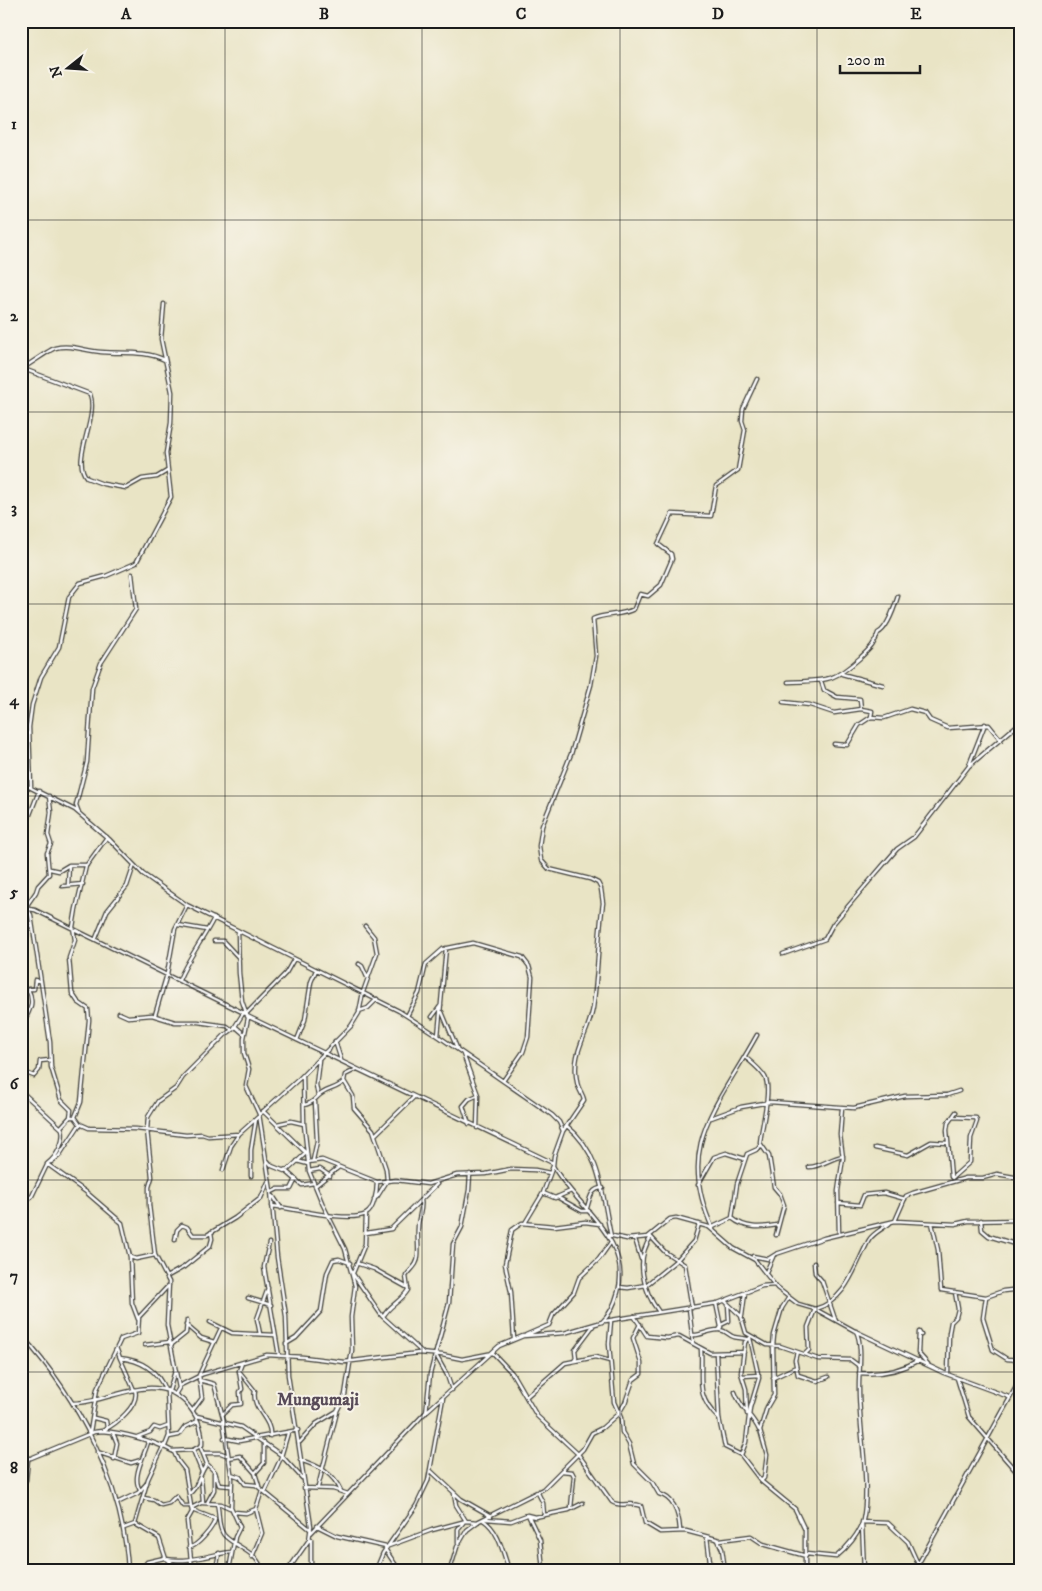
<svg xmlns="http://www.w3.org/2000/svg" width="1042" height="1591" font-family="'IM FELL DW Pica',serif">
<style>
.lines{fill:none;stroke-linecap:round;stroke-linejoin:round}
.minor-casing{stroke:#3b3a35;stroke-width:5}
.minor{stroke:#fff;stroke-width:2.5}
.grid{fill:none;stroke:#1c1c1c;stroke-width:1;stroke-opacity:0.55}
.labels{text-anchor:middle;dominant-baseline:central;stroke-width:4;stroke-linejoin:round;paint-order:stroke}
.quarter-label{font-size:18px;font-weight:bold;fill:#584b58;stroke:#f7f3e8}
.neatline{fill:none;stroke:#1c1c1c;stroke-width:2}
.grid-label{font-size:16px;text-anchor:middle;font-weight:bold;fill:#1c1c1c}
</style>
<rect width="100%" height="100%" fill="#f7f3e8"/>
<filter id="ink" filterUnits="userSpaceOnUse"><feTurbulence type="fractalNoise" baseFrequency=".02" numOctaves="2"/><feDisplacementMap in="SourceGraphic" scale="10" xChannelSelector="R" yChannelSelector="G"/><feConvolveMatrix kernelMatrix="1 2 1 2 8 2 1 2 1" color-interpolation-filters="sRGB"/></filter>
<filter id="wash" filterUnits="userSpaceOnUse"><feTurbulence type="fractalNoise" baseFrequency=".0096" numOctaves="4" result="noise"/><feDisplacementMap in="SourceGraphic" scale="20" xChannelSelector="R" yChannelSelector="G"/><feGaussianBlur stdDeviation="1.12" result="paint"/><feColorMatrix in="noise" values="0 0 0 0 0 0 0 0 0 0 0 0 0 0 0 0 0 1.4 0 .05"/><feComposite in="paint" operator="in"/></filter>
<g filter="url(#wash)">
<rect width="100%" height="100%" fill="#e9e4c5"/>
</g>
<g filter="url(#ink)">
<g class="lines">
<defs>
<path id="minor" d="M21,368L90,394C99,419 70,460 87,478L103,484L126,488L142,479L157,477L167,471
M23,368C30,364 51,349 55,348C71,344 85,351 101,352C124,354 144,350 165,360
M842,674L883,685
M821,681L824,690L837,697L860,699L861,709L872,711L871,717
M788,682C825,680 831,684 860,658C868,650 875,645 878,633C887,629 895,606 898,596
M783,702L810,705L834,713L861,709
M834,744L847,745L859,725L871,717L884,718L910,709L925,713L930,720L948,728L989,725L1001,740
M969,765L985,724
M21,783L75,810L110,840L143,874L187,905L399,1011L438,1036L552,1115L559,1122L563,1131L554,1156L553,1166C576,1207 632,1238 618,1292C615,1303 611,1314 602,1322L564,1333L523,1336L499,1346L425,1413L311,1533
M31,787L29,727L32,705L41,677L59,647L69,597L80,583L106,576L136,563L171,497L166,453L171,423L172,392L161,339L164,304
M79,813L76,805L87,762L92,688L101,663L136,609L132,574
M107,837L86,866L76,909L73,927L75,940L69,958L72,993L78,1002L88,1009L89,1020L81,1102L75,1117L80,1124L89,1128L136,1129L186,1135L202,1134L208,1136L239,1134
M21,863L24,830L39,791
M50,869L59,871L69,865H87
M68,885L69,865
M62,886L83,884
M21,893V900
M21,898L31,915L50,1042L51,1067L61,1100L71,1110L70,1117
M27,905L36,892L38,886L49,874L47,853L51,844L48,835L51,812L49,796
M29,909L35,910L246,1014L286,973L294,959
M21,923L24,928L32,926
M178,925L207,930
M238,931L239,973L242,1001L248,1018L244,1038V1053L249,1069L246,1086L259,1114L271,1191L277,1257L286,1316L288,1375L311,1526L309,1540L288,1570
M96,938L107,911L127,886L134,865
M214,941H223L239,958
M783,954L825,939L833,924L872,878L897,849L914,837L969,766L1021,722
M359,964L362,966L367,977
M179,980C188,958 203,940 214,918
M359,1011L368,1008L377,999
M442,1012L457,1048
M119,1013L128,1017L152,1015L175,1022H198L227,1026L231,1029
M155,1015L167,974L175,929L187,905
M247,1016L553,1163
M407,1016L419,993L426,964L443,949L473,943L522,957L529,966L532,977L528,1037L523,1052L503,1081
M432,1017L441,1005
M21,1027C28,1013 36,1004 28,989H34L35,980L40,981
M234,1028L244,1012
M438,1036L446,948
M297,1040L305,1020L311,982L316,970
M335,1041L341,1060
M463,1054L478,1095L477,1128
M745,1057C752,1063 760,1069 765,1077C772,1090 761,1128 760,1143L769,1156L774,1187L780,1194L784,1205L776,1235
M357,1069L345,1075L344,1081L353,1096L354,1108L373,1130L386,1169L387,1181L377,1197L374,1199
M21,1071L34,1076L39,1070L40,1061L50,1060
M21,1091L62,1129C65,1141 57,1157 47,1164L86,1192L122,1223L130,1257L136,1259L155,1255
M318,1096L316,1085L319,1060
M304,1105C314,1103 314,1099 321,1094C329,1088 338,1089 344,1081
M263,1111L306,1153
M259,1115L300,1078L351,1026L359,1013L363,992L377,953L374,937L365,926
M711,1118L741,1107L770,1102L854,1108L905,1096L947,1095L959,1091
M277,1124L291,1121L304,1124
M469,1124L463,1106L469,1099L478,1095
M567,1126C602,1154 602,1196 611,1236
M61,1127L70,1117H75
M563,1131L584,1100C583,1094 578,1089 577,1082C571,1051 588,1036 593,1008C598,973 598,938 603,903L601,889L598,883L590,879L549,869L541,860L539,846L542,826L571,754L591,685L596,656L593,619C606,613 622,616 634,609L640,594L648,596L661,585L672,559L671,554L658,544L672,514L711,516L716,486L738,470L745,430L742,421L743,409L757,379
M375,1135L414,1097
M875,1148L908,1155L931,1142L948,1143
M266,1159L272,1166L287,1172L302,1185L314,1183
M313,1160L317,1141L315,1102
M297,1161L308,1164
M51,1162L59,1156L80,1124
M308,1162L322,1160L377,1182L396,1180L428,1184L457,1175L486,1174L511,1169L535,1170L550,1173
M809,1167C821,1167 830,1158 843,1156
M223,1170L231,1146L239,1134L258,1117
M284,1170L289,1169L306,1153
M309,1171L320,1169L330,1176
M251,1176V1150L256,1119
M951,1177L947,1130L948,1123L956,1112
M952,1178L970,1162L971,1138L977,1121L976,1118L953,1117
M698,1185L714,1157L726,1153L745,1159
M315,1186L339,1167
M272,1192L278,1189H291L296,1179
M543,1193L555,1198L571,1191
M273,1196L281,1208
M557,1197L582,1211H589
M838,1203L860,1205L864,1195L884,1193L905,1199
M21,1204L32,1196L47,1165
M272,1206C293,1208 348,1223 366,1214C374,1210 377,1191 377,1182
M587,1208C590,1198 591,1188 603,1188
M732,1218C745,1229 761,1228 777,1225
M981,1220L982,1230L989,1236L1021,1246
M895,1221L906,1196L913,1193L966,1178H983L997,1174L1014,1177
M525,1223L543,1193L553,1166
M932,1223L938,1250L941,1290L986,1297L1003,1291L1021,1289
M713,1227L732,1218L737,1184L747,1154L758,1149L760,1146
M713,1229C674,1145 718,1106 757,1035
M366,1233L391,1229L437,1184
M839,1234L838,1191L843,1158L840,1135L842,1108
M608,1235L627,1239L648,1237L670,1219L676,1218L709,1227L733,1248L755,1260L777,1288L798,1304L815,1309L855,1331L944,1373L1009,1397
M651,1237L665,1252L685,1265L692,1308
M651,1237C635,1259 643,1291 659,1312
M635,1239L641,1259
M175,1240L177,1230L182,1225L187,1227L193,1235H207L235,1218L261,1198L268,1182
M269,1243L264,1267L279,1356
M753,1256L768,1259L776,1254L824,1238L895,1221L955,1224L968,1221L1021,1220
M130,1257L132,1303L138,1319
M677,1260L694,1241L699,1224
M814,1263L815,1273L822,1281L835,1319
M359,1264L374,1269L408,1288
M766,1272L773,1257
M353,1273L365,1244L366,1214
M353,1274L382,1316L423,1353
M168,1276L184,1267L210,1246L212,1239L211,1232
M619,1287L628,1288L646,1285L678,1259
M986,1297L983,1318L993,1350L1007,1359L1021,1360
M248,1298L271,1305
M725,1301L741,1316L746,1333L767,1345L780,1346L818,1359L851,1360L859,1366
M716,1303L721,1327L719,1330
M689,1308L693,1343
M634,1316L647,1336L667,1338L679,1336L710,1353L744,1352
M742,1316L745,1293
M383,1317C389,1305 401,1302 408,1290L406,1276C411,1269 418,1265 418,1256C419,1247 417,1237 418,1227C418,1217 423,1209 421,1200
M605,1321L718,1303L762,1286L774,1285
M611,1321L609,1344L614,1402L621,1418L622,1432L629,1444L634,1464L652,1482L659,1494C675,1498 679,1515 680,1530
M210,1322L232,1333L275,1335
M186,1325L201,1338L214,1342
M721,1325L729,1321L728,1304
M260,1334L257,1319L268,1288
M21,1335C78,1397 124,1485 128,1570
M526,1335L549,1325L553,1315L574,1292L579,1278L599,1259L611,1242
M692,1335C702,1336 709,1329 720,1330C727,1331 728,1335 734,1337C738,1338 743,1338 747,1339
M921,1335L919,1332L918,1353L928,1364
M514,1339L511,1292L505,1264L512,1230L522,1223L554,1226L585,1222L600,1224
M286,1344L296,1338L321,1311L327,1273L333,1260L339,1259L350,1263
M145,1345L170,1342
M171,1345L186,1333L187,1320
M701,1349C703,1379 694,1395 719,1419
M117,1350L120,1358C140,1360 158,1370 165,1390
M797,1352L795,1360L798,1375L817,1381L828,1377
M716,1353L719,1418L725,1447L741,1455L761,1481L795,1509L805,1530V1570
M805,1354L809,1350L808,1327L815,1309C847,1301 855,1265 869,1240C873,1233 884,1228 890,1223
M437,1357L447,1375L452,1390
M120,1358L134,1390
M574,1361L576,1358L575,1350L593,1326
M239,1371L255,1391C251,1409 272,1419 270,1436
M859,1373C881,1375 900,1371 919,1360
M948,1374L949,1333L951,1322L956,1317L958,1309L955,1292
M743,1376L759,1375
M773,1378L796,1367
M957,1378L969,1417L1021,1477
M199,1380L214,1384L224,1421
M179,1386L203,1374L267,1355L303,1357L344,1362L419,1353L442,1355L462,1359L493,1353L512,1373L537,1416L578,1454L612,1502C621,1508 632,1501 641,1506L645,1523L660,1532L686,1531L720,1540L751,1536L763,1544L806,1556
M169,1391L175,1371
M735,1392C740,1408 753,1416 759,1430
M176,1393L179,1388L167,1325L169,1282L155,1255L149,1205V1187L152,1177L147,1130L148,1117L158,1101L176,1088L183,1077L225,1035L236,1027L244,1034
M526,1397L565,1363L595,1357L610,1361
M193,1410L202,1398L199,1375L221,1328
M426,1413L430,1374L449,1303L453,1244L462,1227L469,1190L470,1174
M223,1414L232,1405L241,1404L240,1392L242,1389L239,1371L242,1363
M747,1414L746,1389L741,1373L745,1342L750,1338
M197,1416L241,1427L281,1455L302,1478
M94,1418L106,1421L107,1428
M223,1421L232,1479L231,1507L240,1527L235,1537L229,1570
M104,1430C116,1424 140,1405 135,1390
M90,1432L97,1389L121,1339L138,1333L139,1317L169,1285
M113,1433L117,1443L114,1459
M137,1437L150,1432L154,1427L160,1429L168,1426
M169,1437L179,1435L185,1427L198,1421
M224,1438L239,1441L298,1430
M300,1442L316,1424L337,1411L345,1395L352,1350L351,1317L355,1286L345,1249L323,1205L309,1171L304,1124L303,1075
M165,1446L169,1436L167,1390
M200,1446L207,1464L215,1472L219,1485L231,1486
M193,1450L202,1472
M97,1452L131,1463L141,1460
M174,1452L178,1461L185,1470L189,1494
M204,1453H221L226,1455
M741,1455L746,1442L750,1408L759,1378L750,1338
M228,1458L240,1456L255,1473
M21,1460L31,1458L94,1432L102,1431C125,1433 154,1441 172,1451L193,1450L202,1445C203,1429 197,1415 186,1403C153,1369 112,1403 73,1403
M300,1460C319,1466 333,1473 341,1491
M430,1470L461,1499L491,1516
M562,1471L572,1472L574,1476L571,1508
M231,1474L240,1477L245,1484L256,1485L311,1530
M761,1481L764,1478L767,1455L760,1430L767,1407L774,1395L773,1346L774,1335L782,1308L789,1297
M259,1486L255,1473L264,1463V1442
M318,1487L337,1412
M21,1488L26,1480L28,1459
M304,1488L333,1489L348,1494
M141,1491C130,1479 145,1455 148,1442
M265,1492L280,1460L288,1433
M538,1493L543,1503L544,1515
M454,1494L456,1505L466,1521L478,1522
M144,1498L154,1500L161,1505L169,1503L176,1496L183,1506H191
M117,1503L138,1493L147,1483
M202,1503L221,1504L230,1508
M207,1503L214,1490V1473
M217,1504C220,1513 217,1526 224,1535C233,1546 260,1553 261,1570
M191,1508L203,1502L201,1478
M192,1510L215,1519
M234,1512L246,1513L256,1509
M529,1517L540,1540L543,1570
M486,1519L511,1521L527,1515L535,1517L569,1510L583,1503
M483,1520C499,1530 503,1553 509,1570
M862,1522L888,1523L908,1542L918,1564
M135,1524L159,1538L166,1559C188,1563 209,1555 231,1552
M862,1524L864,1570
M317,1526L337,1536L386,1547L432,1530L466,1521
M124,1528L135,1524L148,1479L164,1445
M707,1537L711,1570
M311,1539V1570
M718,1540L722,1549L725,1570
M458,1543V1529L463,1523
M189,1547C196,1548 214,1527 215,1519
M385,1549L399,1570
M806,1554L836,1557C846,1549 860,1533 863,1520C871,1482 858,1425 859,1385C859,1369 863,1345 856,1331
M252,1557L262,1533L256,1509L262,1490
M168,1560L180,1570
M136,1570L142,1568L147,1562L164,1558
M192,1570L187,1521L192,1512L189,1494C199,1487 199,1473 207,1464
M216,1570L219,1553
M376,1570L383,1553L416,1506L428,1481L443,1398
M450,1570L457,1547L467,1530L479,1521L543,1489L583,1449L592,1433L602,1428L619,1413L625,1403L633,1380L641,1374V1363L633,1338L640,1324
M915,1570L1021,1378
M1013,1570L1021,1563"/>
</defs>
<use href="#minor" class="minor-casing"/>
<use href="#minor" class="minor"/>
</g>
</g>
<path class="grid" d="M225,21V1570M422,21V1570M620,21V1570M817,21V1570M21,220H1021M21,412H1021M21,604H1021M21,796H1021M21,988H1021M21,1180H1021M21,1372H1021"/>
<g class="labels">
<g class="quarter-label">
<text x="318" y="1400">Mungumaji</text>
</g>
</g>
<rect width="1042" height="1591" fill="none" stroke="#f7f3e8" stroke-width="55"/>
<g transform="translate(68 68) rotate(253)" stroke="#f7f3e8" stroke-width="4" paint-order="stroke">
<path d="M0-4L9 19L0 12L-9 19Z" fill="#1c1c1c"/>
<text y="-8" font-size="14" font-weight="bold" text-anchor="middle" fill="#1c1c1c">N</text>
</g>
<path d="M840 65v8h80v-8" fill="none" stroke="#1c1c1c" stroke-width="2.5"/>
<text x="847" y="65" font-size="15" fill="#1c1c1c" stroke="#f7f3e8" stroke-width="4" paint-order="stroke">200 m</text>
<rect x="28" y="28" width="986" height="1536" class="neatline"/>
<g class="grid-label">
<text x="126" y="19">A</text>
<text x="324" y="19">B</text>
<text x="521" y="19">C</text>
<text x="718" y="19">D</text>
<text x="916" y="19">E</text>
<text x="14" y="129">1</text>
<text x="14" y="321">2</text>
<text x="14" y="513">3</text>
<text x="14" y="705">4</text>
<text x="14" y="897">5</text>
<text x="14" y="1089">6</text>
<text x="14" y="1281">7</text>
<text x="14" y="1473">8</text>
</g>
</svg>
